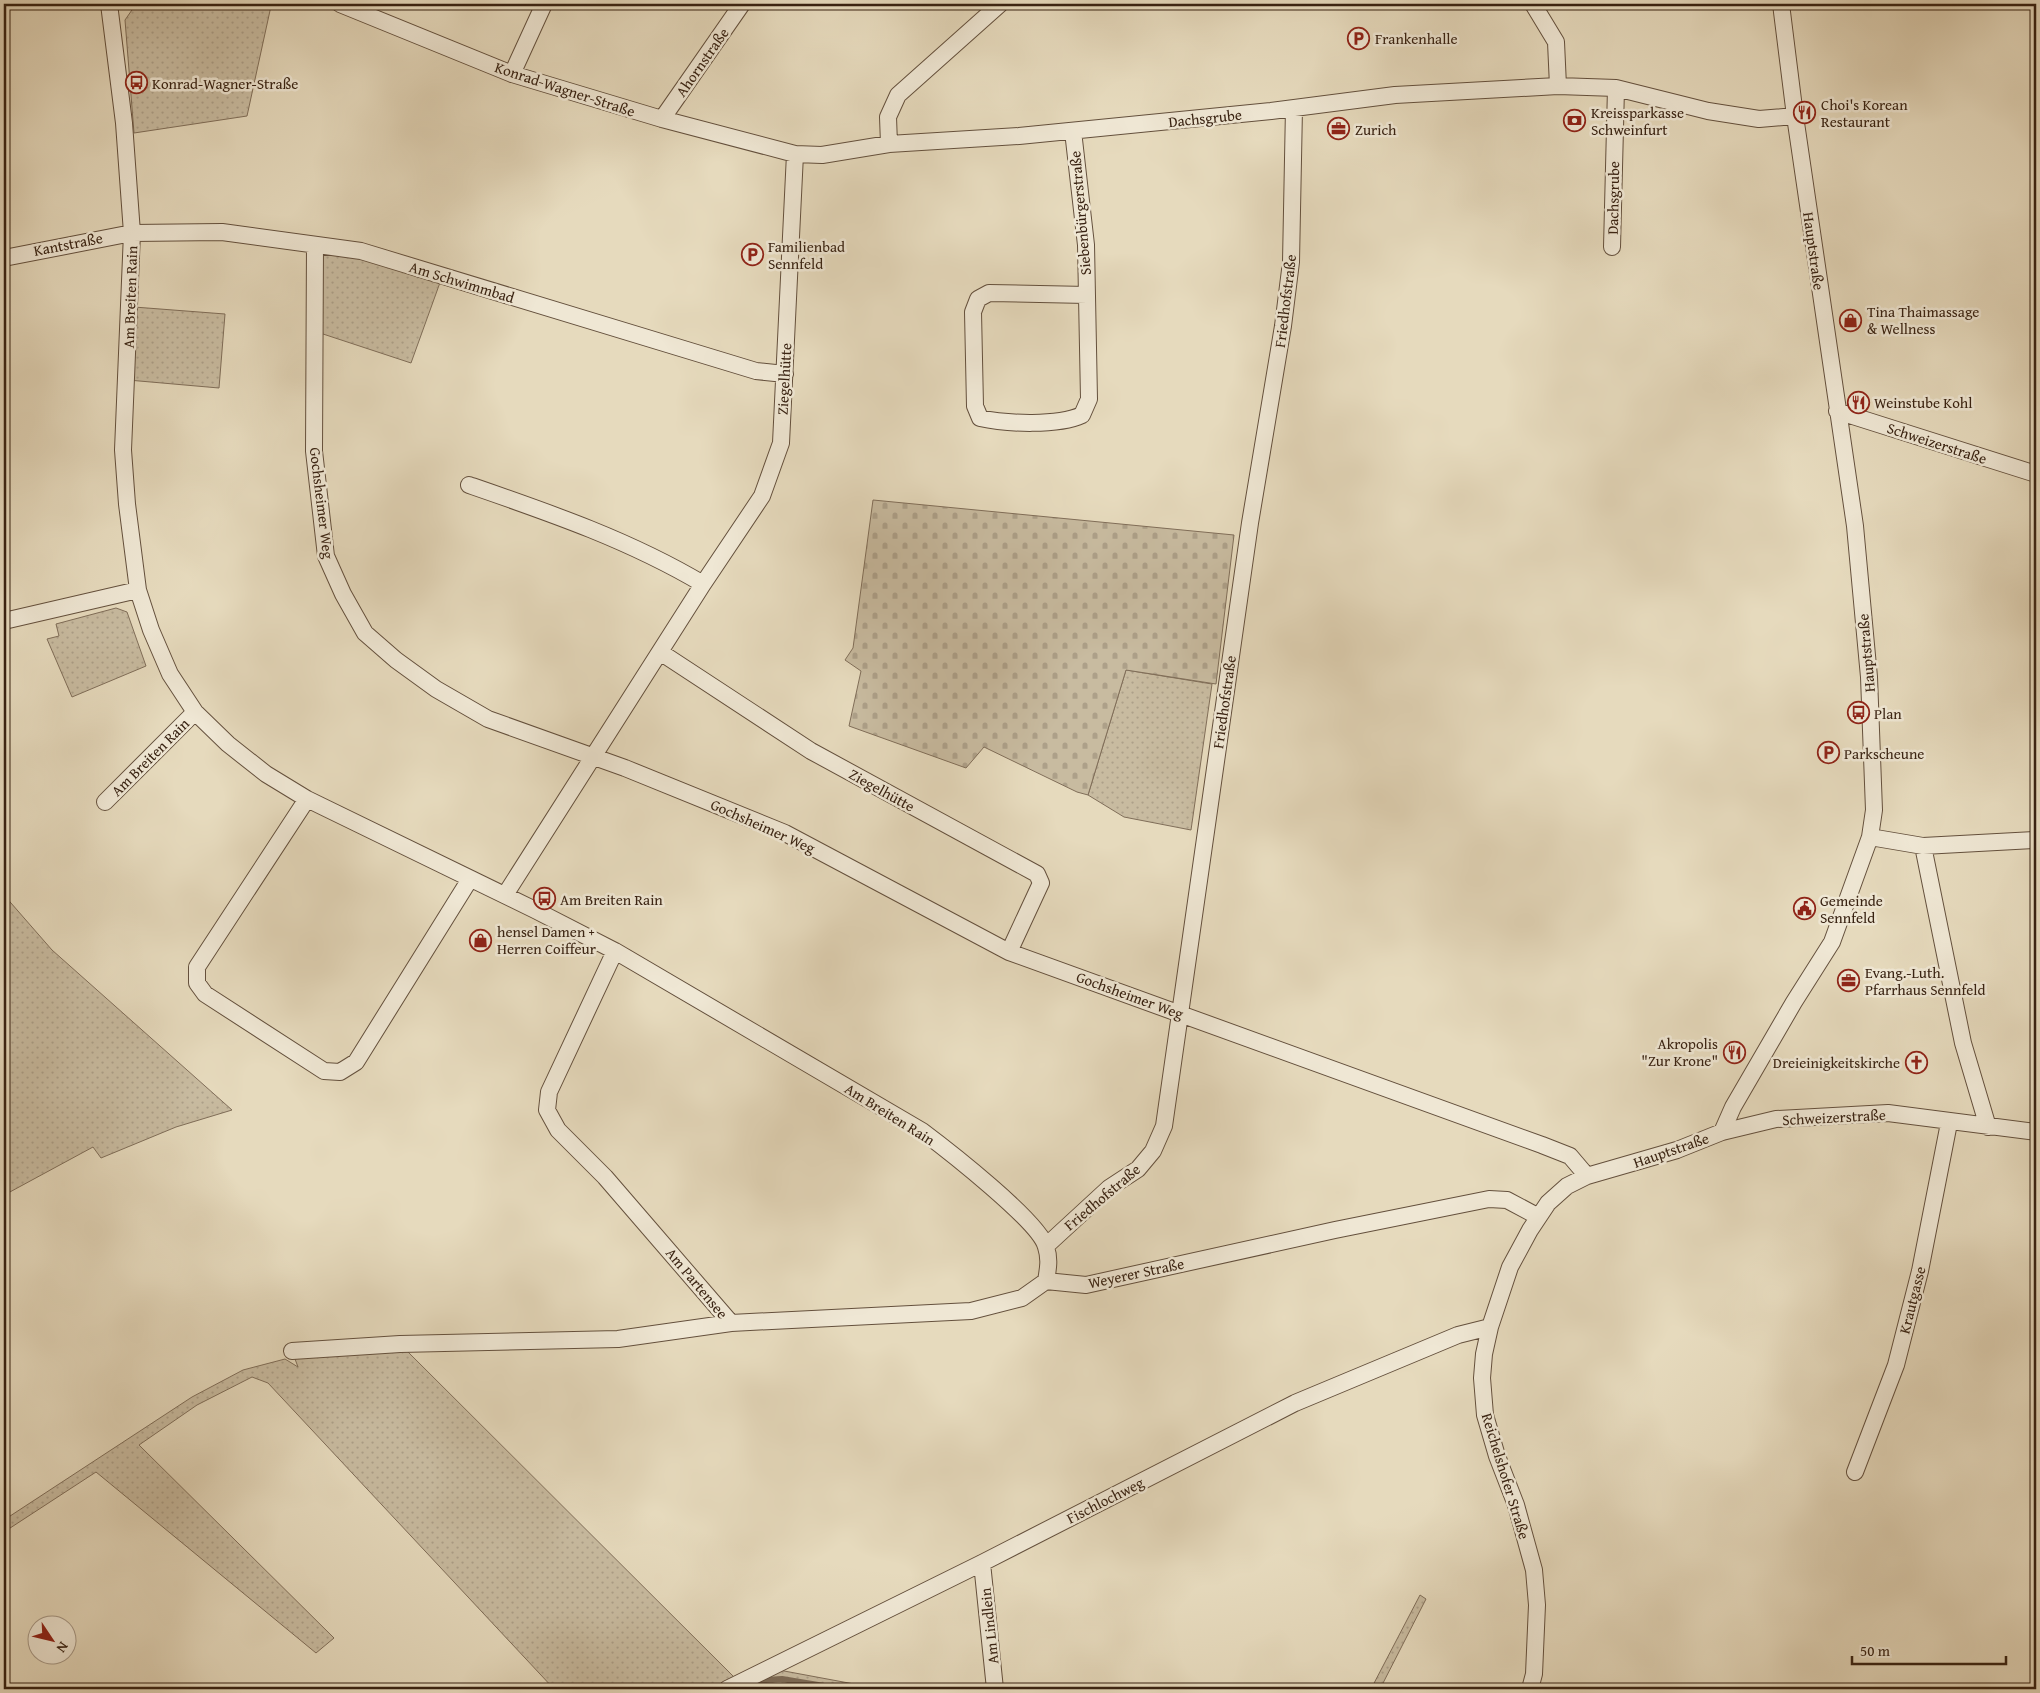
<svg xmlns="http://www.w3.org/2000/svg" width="2040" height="1693" font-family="'Gentium Book Plus',serif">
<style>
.green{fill:url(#green-dots);stroke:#806e59}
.cemetery{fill:url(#cemetery-stones);stroke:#806e59}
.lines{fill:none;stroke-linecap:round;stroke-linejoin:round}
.stream{stroke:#7d6b56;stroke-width:6}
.street-casing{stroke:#64503d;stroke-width:18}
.street{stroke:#efe7d4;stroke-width:16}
.labels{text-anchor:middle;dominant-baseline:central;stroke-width:5;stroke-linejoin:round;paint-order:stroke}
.poi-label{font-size:15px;fill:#382212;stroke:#efe7d4;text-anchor:start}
.street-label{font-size:15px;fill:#382212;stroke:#efe7d4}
</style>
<defs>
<pattern id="green-dots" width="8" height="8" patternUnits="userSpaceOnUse" patternTransform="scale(1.25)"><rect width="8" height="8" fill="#c8bba0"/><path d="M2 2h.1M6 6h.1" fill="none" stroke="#ada089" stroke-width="1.8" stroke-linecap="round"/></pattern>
<pattern id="cemetery-stones" width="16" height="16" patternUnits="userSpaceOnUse" patternTransform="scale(1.25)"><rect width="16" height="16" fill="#c8bba0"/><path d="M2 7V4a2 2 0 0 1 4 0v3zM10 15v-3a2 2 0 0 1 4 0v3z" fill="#ada089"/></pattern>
</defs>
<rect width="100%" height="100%" fill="#e6dabd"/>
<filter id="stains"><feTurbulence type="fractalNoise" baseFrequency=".004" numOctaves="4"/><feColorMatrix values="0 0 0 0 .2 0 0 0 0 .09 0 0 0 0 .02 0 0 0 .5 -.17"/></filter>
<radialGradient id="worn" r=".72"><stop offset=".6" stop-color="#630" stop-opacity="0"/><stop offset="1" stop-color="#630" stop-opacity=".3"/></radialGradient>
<path class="green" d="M142,4H233L271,6L247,116L134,133L125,20L134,7Z
M317,247L442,277L411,363L317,332Z
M134,307L225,314L219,388L128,380Z
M116,608L127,612L146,666L72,697L47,639L59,636L56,624Z
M1126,670L1212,684L1191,830L1124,817L1088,795Z
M4,895L52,950L232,1110L176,1127L101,1158L93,1147L8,1193L4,1190Z
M401,1345L738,1681L726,1689H554L268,1383L252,1377L197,1405L139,1445L334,1638L316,1653L96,1472L4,1532V1520L192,1397L243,1370L285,1359L298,1367L292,1351Z
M1420,1595L1426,1599L1380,1689H1371Z
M768,1668L881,1689H727Z"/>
<path class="cemetery" d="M873,500L1234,535L1216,684L1126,670L1088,795L1077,792L984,747L966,768L849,726L861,671L845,660L853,648Z"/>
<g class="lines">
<path class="stream" d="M752,1689L766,1680L782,1679L842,1689"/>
<defs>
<path id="street" d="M109,4L124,123L132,233L123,450L127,504L138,590L151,630L170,674L195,712L228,744L266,774L307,799L535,910L615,951L922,1131C946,1149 1040,1222 1046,1247C1050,1259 1048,1269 1046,1281
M340,4L512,74L662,119L795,154L822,155L889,144L1019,136L1271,111L1395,95L1558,86L1616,88L1708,111L1759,119L1795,116
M1533,4L1556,42L1558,86
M512,74L544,4
M662,119L742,4
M1073,131L1086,245L1089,399L1082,415C1058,426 1007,424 980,418L975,406L973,312L978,299L989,293L1087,295
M889,144L888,117L898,95L1000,4
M315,245L314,451L326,556L343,594L365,633L396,660L436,689L488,719L625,768L785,833L1009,952L1542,1145L1570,1156L1587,1176
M1612,247L1616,88
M4,258L132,233L222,232L361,251L756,371L785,374
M1837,411L2036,474
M469,485C550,513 629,540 703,584
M4,621L138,590
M660,652L811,751L1037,874L1041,883L1009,952
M307,799L197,967V983L205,994L324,1071L340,1072L356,1062L470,879
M105,802L195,712
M1870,837L1923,846L2036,840
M1923,846L1963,1043L1988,1127
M505,895L703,584L762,496L781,443L795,154
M615,951L549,1092L547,1110L558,1130L605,1177L731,1323
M1722,1132L1733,1107L1794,1002L1832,942L1870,837L1874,810L1869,677L1855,526L1795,116L1781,4
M1046,1246L1109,1188L1138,1169L1153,1151L1164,1126L1250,523L1283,326L1291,262L1294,108
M292,1351L400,1344L618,1339L731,1323L971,1311L1022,1298L1046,1281L1086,1285L1335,1230L1489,1199L1507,1200L1537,1216
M1855,1472L1896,1365L1920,1271L1949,1123
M982,1563L995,1689
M727,1689L982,1563L1295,1403L1458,1335L1490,1327
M1530,1689L1534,1674L1537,1605L1534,1570L1516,1505L1497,1456L1485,1415L1482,1378L1484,1354L1490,1327L1510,1267L1530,1230L1548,1203L1567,1186L1587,1176L1677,1150L1722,1132L1776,1119L1888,1113L2036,1132"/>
</defs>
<use href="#street" class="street-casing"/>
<use href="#street" class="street"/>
</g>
<defs>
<symbol id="parking-ring" viewBox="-11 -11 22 22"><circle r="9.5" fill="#efe7d4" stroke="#8f2418" stroke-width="1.5"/><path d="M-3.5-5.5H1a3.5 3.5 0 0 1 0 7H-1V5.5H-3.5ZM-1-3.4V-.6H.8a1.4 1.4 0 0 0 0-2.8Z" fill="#8f2418"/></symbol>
<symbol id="bus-ring" viewBox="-11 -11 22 22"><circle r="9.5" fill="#efe7d4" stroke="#8f2418" stroke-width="1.5"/><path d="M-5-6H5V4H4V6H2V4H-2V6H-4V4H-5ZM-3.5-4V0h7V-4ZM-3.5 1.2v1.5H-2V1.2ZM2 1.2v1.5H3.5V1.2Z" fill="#8f2418"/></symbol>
<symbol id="restaurant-ring" viewBox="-11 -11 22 22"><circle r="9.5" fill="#efe7d4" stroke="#8f2418" stroke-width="1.5"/><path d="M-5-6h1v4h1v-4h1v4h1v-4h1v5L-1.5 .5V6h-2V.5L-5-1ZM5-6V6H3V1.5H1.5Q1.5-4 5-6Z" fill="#8f2418"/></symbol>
<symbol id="bank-ring" viewBox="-11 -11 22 22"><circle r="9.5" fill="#efe7d4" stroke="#8f2418" stroke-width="1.5"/><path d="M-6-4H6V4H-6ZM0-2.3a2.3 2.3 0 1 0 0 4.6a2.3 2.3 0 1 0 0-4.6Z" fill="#8f2418"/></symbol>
<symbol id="office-ring" viewBox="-11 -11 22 22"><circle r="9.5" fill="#efe7d4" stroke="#8f2418" stroke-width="1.5"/><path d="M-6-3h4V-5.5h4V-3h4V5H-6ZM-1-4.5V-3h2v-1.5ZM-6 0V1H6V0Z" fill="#8f2418"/></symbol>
<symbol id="shop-ring" viewBox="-11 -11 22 22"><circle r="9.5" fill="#efe7d4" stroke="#8f2418" stroke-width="1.5"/><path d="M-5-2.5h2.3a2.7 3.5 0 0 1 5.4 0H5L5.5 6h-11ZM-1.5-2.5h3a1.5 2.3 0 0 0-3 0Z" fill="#8f2418"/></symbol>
<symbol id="civic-ring" viewBox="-11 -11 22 22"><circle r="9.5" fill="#efe7d4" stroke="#8f2418" stroke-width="1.5"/><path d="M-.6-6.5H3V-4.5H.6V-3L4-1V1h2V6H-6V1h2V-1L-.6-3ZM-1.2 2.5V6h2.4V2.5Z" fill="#8f2418"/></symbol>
<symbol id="church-ring" viewBox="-11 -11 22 22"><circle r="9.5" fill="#efe7d4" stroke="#8f2418" stroke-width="1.5"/><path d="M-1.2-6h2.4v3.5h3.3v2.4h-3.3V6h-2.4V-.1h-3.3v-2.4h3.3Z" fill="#8f2418"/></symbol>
</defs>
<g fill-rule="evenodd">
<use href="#parking-ring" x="1346" y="26" width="25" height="25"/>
<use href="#bus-ring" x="124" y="70" width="25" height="25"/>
<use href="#restaurant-ring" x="1792" y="100" width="25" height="25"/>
<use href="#bank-ring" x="1562" y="108" width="25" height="25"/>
<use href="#office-ring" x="1326" y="116" width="25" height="25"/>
<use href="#parking-ring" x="740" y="242" width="25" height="25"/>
<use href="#shop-ring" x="1838" y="308" width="25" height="25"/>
<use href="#restaurant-ring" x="1846" y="390" width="25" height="25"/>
<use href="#bus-ring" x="1846" y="700" width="25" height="25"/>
<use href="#parking-ring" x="1816" y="740" width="25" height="25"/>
<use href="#bus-ring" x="532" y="886" width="25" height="25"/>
<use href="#civic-ring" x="1792" y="896" width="25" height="25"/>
<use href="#shop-ring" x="468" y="928" width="25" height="25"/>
<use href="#office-ring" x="1836" y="968" width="25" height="25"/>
<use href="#restaurant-ring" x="1722" y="1040" width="25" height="25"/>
<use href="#church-ring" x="1904" y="1050" width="25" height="25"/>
</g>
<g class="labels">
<g class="poi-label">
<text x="1375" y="38">Frankenhalle</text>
<text x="152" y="83">Konrad-Wagner-Straße</text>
<text x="1821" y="104">Choi's Korean<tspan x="1821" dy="17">Restaurant</tspan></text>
<text x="1591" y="112">Kreissparkasse<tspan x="1591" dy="17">Schweinfurt</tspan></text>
<text x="1355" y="129">Zurich</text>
<text x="768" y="246">Familienbad<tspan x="768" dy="17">Sennfeld</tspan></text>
<text x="1867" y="311">Tina Thaimassage<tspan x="1867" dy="17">&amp; Wellness</tspan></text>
<text x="1874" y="402">Weinstube Kohl</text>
<text x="1874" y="713">Plan</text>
<text x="1844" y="753">Parkscheune</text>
<text x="560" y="899">Am Breiten Rain</text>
<text x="1820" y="900">Gemeinde<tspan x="1820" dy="17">Sennfeld</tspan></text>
<text x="497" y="931">hensel Damen +<tspan x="497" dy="17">Herren Coiffeur</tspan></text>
<text x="1865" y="972">Evang.-Luth.<tspan x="1865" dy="17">Pfarrhaus Sennfeld</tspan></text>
<text x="1718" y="1043" text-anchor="end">Akropolis<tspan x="1718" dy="17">"Zur Krone"</tspan></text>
<text x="1900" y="1062" text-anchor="end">Dreieinigkeitskirche</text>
</g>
<g class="street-label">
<text transform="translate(702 62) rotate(-55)">Ahornstraße</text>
<text transform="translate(565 89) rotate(18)">Konrad-Wagner-Straße</text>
<text transform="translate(1205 118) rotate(-6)">Dachsgrube</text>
<text transform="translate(1613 198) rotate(-89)">Dachsgrube</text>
<text transform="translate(1080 213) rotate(-95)">Siebenbürgerstraße</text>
<text transform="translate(68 244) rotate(-11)">Kantstraße</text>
<text transform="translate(1814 251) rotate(82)">Hauptstraße</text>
<text transform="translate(462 282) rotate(17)">Am Schwimmbad</text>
<text transform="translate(130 297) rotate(-88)">Am Breiten Rain</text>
<text transform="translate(1285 301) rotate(-83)">Friedhofstraße</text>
<text transform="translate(784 379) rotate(-87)">Ziegelhütte</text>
<text transform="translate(1937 443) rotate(18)">Schweizerstraße</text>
<text transform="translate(322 503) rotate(83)">Gochsheimer Weg</text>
<text transform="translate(1866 653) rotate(-95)">Hauptstraße</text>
<text transform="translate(1224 702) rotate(-82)">Friedhofstraße</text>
<text transform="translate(150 757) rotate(-45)">Am Breiten Rain</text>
<text transform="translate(882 790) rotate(29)">Ziegelhütte</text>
<text transform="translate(763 826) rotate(24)">Gochsheimer Weg</text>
<text transform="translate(1130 995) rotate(20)">Gochsheimer Weg</text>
<text transform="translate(890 1114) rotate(32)">Am Breiten Rain</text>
<text transform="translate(1834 1117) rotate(-3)">Schweizerstraße</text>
<text transform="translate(1671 1150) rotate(-19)">Hauptstraße</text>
<text transform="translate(1102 1197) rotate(-40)">Friedhofstraße</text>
<text transform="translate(1136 1273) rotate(-12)">Weyerer Straße</text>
<text transform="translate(697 1283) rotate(50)">Am Partensee</text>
<text transform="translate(1912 1300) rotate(-76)">Krautgasse</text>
<text transform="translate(1506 1476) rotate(73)">Reichelshofer Straße</text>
<text transform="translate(1105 1500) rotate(-27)">Fischlochweg</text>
<text transform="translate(989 1626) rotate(-96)">Am Lindlein</text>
</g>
</g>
<rect width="2040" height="1693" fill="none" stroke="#e6dabd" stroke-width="20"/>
<rect x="5" y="5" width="2030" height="1683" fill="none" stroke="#382212" stroke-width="2.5"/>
<rect x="10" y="10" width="2020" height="1673" fill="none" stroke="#382212"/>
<g transform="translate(52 1640) rotate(125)"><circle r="24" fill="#efe7d4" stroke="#a69886"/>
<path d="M0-4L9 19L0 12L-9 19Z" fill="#8f2418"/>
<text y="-8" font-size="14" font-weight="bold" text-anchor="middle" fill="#382212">N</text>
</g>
<path d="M1852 1656v8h154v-8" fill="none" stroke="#382212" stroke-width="2.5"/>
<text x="1860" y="1656" font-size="15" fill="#382212" stroke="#efe7d4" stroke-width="4" paint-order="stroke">50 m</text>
<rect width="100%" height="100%" filter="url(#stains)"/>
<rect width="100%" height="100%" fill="url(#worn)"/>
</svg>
